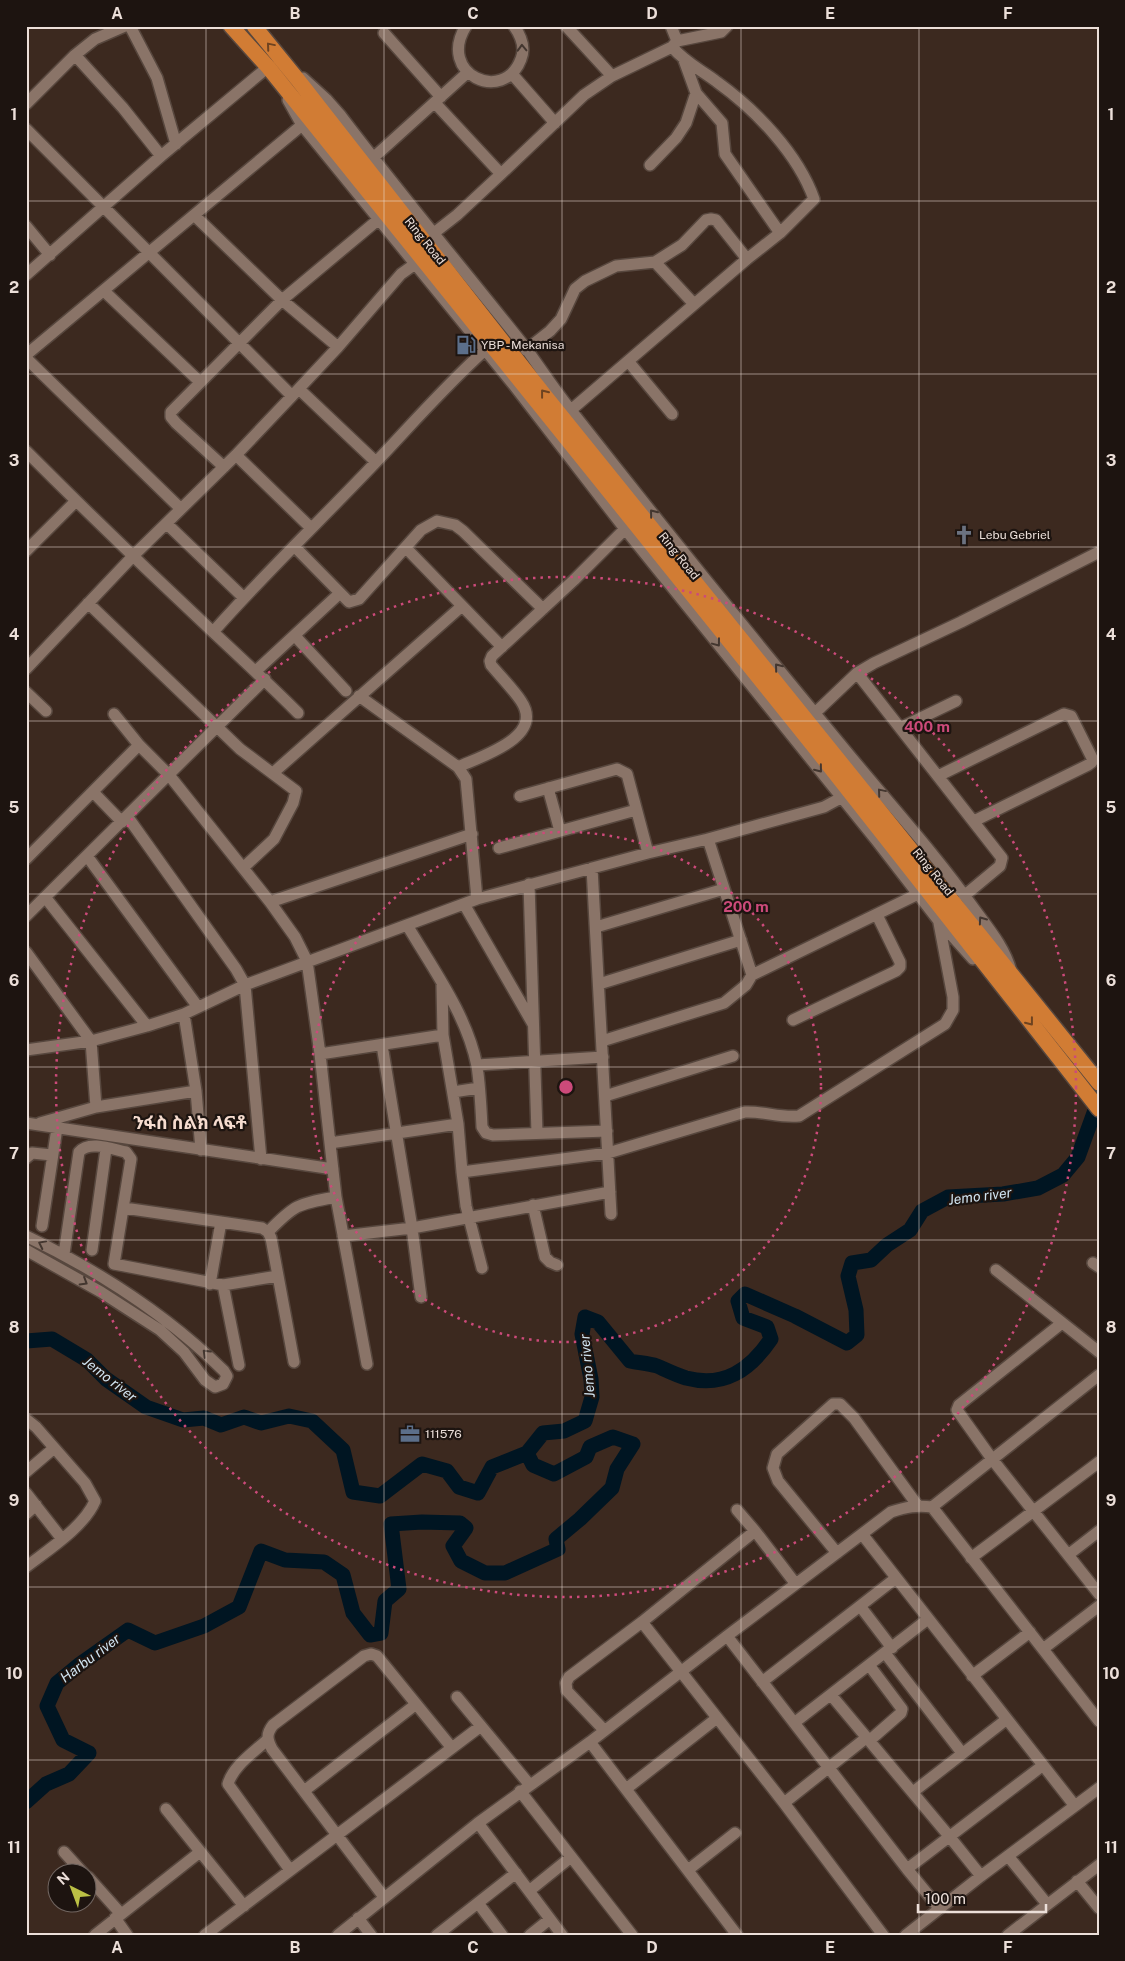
<svg xmlns="http://www.w3.org/2000/svg" width="1125" height="1961" font-family="'Public Sans','Noto Sans Ethiopic',sans-serif">
<style>
.lines{fill:none;stroke-linecap:round;stroke-linejoin:round}
.river{stroke:#001522;stroke-width:15}
.minor-casing{stroke:#57473e;stroke-width:14}
.highway-casing{stroke:#57473e;stroke-width:18}
.minor{stroke:#8a7468;stroke-width:11}
.highway{stroke:#d17c34;stroke-width:15}
.oneway{stroke:#6e4320}
.oneway2{stroke:#43362f}
.grid{fill:none;stroke:#ecdfd9;stroke-width:1;stroke-opacity:0.55}
.ring{fill:none;stroke:#cc4a7a;stroke-width:2.5;stroke-dasharray:2.5 5}
.labels{text-anchor:middle;dominant-baseline:central;stroke-width:4.5;stroke-linejoin:round;paint-order:stroke}
.street-label{font-size:12px;fill:#ecdfd9;stroke:#1d1410}
.poi-label{font-size:12px;fill:#ecdfd9;stroke:#1d1410;text-anchor:start}
.water-label{font-size:14px;font-style:italic;fill:#d1e4f1;stroke:#1d1410}
.district-label{font-size:18px;font-weight:bold;fill:#f6dccf;stroke:#1d1410}
.centre{fill:#cc4a7a;stroke:#1d1410;stroke-width:2.5}
.ring-label{font-size:15px;text-anchor:middle;font-weight:bold;fill:#cc4a7a;stroke:#1d1410;stroke-width:4.5;stroke-linejoin:round;paint-order:stroke}
.neatline{fill:none;stroke:#ecdfd9;stroke-width:2}
.grid-label{font-size:16px;text-anchor:middle;font-weight:bold;fill:#ecdfd9}
</style>
<rect width="100%" height="100%" fill="#3c291f"/>
<g class="lines">
<path class="river" d="M26,1341L52,1339L87,1360L106,1379L146,1407L183,1420L204,1418L221,1425L244,1417L261,1423L289,1416L312,1421L343,1450L353,1492L380,1496L422,1464L447,1471L459,1487L478,1493L492,1467L527,1453L543,1433L564,1431L585,1421L592,1397L591,1379L582,1334L585,1317L598,1322L630,1361C639,1363 648,1363 657,1366C666,1370 676,1375 686,1378C724,1388 750,1370 771,1339L767,1327L743,1318L738,1301L745,1294L795,1316L847,1343L857,1335L856,1310L848,1276L852,1263L871,1260L887,1245L910,1230L922,1211L948,1197L1003,1194L1038,1188L1063,1175L1078,1157L1099,1099
M26,1802L46,1784L69,1774L89,1753L63,1740L47,1706L57,1683L80,1664L128,1630L155,1643L204,1626L239,1607L261,1551L285,1560L324,1562L343,1575L353,1613L370,1635L381,1633L385,1601L399,1589L391,1524L422,1522L460,1523L466,1528L453,1546L461,1561L485,1573H505L558,1549L556,1539L580,1519L612,1488L617,1469L633,1444L613,1437L590,1447L586,1457L554,1474L533,1465L527,1453"/>
<defs>
<path id="minor" d="M130,26L157,78L176,144
M466,26C436,74 504,105 521,59C526,47 521,36 514,26
M566,26L612,76
M384,33L441,97
M677,41L721,32L727,26
M75,55L123,108L161,156
M684,60L696,93L722,123L725,154L780,233
M512,74L555,123
M303,78L326,99L341,116C401,195 464,270 525,347C541,369 556,392 573,413C661,525 750,635 841,745C886,800 934,852 975,910C989,929 1005,948 1011,971
M288,100L302,125L513,384L625,529L877,841L938,920L973,959
M435,103L501,174
M26,104L75,55L95,39L125,26
M26,129L292,396
M373,158L467,73
M650,165L676,138L686,123L696,93
M194,215L282,300L338,347
M26,226L50,255
M434,233L457,215L501,174L584,95L612,76L672,47L677,41L671,26
M655,262L694,304
M26,275L161,156L268,67
M104,291L200,382
M526,350L550,331L561,319L575,289L585,281L616,266L655,262L682,245L706,220L711,219L716,220L747,259
M26,355L302,125
M26,358L181,509
M628,361L672,414
M299,389L376,462
M571,410L747,259L780,233L814,199C798,154 756,110 717,82C700,69 687,64 672,47
M26,451C87,512 149,572 212,631C241,658 270,685 298,713
M236,455L311,528
M224,467L176,423L171,417V412L282,300L379,219
M167,524L243,597
M294,546L349,602L359,599L421,530L437,521L455,525L463,531L543,609
M406,548L502,647
M26,551L76,501
M88,603L240,749L296,791L293,803L274,839L243,868
M213,632C265,573 322,519 376,462C412,424 446,385 485,350
M295,636L346,691
M26,669L134,555L236,455L292,396L338,347L401,274L415,264
M256,671L340,593
M857,673L1002,858L1000,866L964,896
M26,692L46,711
M359,696L458,767L466,779L477,899
M815,713L857,673L874,663L961,622L1099,552
M114,714L139,745L169,775L270,902L295,937L307,961L320,1054L336,1197L367,1364
M900,728L956,701
M458,767C482,756 545,737 521,701C513,689 501,677 491,665L490,661L492,656L574,580L625,529
M273,773L462,606
M938,776L1064,714L1071,716L1092,758V762L1088,765L974,821
M548,788L560,831
M93,792L122,822
M520,796L617,769L627,774L648,853
M127,816L236,969L245,985L261,1159
M708,839L752,975
M499,848L636,810
M87,856L198,1007
M26,859L139,745
M592,868L611,1214
M529,884L537,1133
M45,897L147,1026
M270,902L472,834
M464,904L533,1024
M26,916L265,679
M407,925C433,969 467,1015 477,1066C480,1086 481,1107 482,1127L486,1133L493,1135L607,1131
M596,927L724,889
M26,952L91,1041L96,1107L196,1091
M599,984L741,940
M442,985L443,1035L458,1124L462,1172L608,1153L745,1112C764,1111 779,1118 799,1116L945,1024L953,1010V997L939,923
M184,1014L196,1091L201,1150
M793,1020L896,971L900,967V962L877,915
M602,1041L724,1003L746,985L752,975L918,894
M382,1045L412,1228L421,1297
M26,1050L91,1041L147,1026L184,1014L245,985L477,899L648,853L708,839L824,807L848,794
M320,1054L443,1035
M477,1065L603,1057
M453,1092L479,1088
M605,1096L733,1056
M26,1123L333,1169
M40,1123L96,1107
M330,1143L458,1124
M26,1158L32,1153L52,1155
M462,1172L466,1206L482,1268
M533,1205L545,1257L550,1262L557,1265
M124,1208L262,1228L268,1232L271,1238L294,1362
M42,1226L57,1128
M268,1232C295,1204 298,1204 336,1197
M26,1236C99,1271 166,1314 224,1371L227,1376L223,1384L215,1387L205,1380L184,1352L160,1330L101,1292L26,1250
M343,1236L412,1228L610,1192
M92,1250L106,1149
M64,1254L79,1152C89,1140 112,1149 126,1152L131,1159L114,1264L223,1285L278,1276
M1093,1263L1099,1267
M996,1270L1099,1352
M210,1284L221,1222
M223,1285L239,1365
M1062,1323L959,1405L957,1410L992,1459L1099,1594
M26,1419L36,1427L85,1483L95,1501C84,1527 48,1550 26,1567
M26,1472L53,1449
M26,1493L62,1539
M932,1507L1099,1375
M737,1510L755,1531
M26,1514L36,1505
M862,1534L1075,1806
M837,1553L778,1481L773,1468L777,1454L833,1404H840L854,1418L918,1506
M1068,1555L1099,1531
M971,1558L1099,1462
M860,1606L896,1578
M642,1622L784,1803L883,1935
M727,1636L907,1869L939,1908
M1043,1649L1099,1606
M885,1653L962,1753
M869,1665L902,1709L901,1713L869,1741
M972,1676L1030,1632
M762,1682L860,1606L892,1648
M831,1695L949,1836L981,1876
M457,1697L529,1784
M794,1723L928,1619
M604,1730L567,1691L566,1683L569,1677L642,1622L755,1531L795,1583
M267,1740C254,1752 233,1766 228,1784L290,1870
M590,1742L737,1935
M452,1748L377,1656L371,1654L364,1656L273,1725C266,1734 267,1739 272,1749L337,1835L481,1726
M626,1789L717,1718
M304,1791L415,1705
M520,1791L632,1935
M913,1792L1007,1719
M784,1803L866,1738
M166,1809L244,1906
M478,1823L562,1935
M64,1852L84,1874
M1008,1856L1047,1904
M907,1869L1042,1766
M688,1870L735,1833
M88,1877L121,1914
M1077,1881L1099,1908
M529,1891L571,1857
M478,1903L502,1935
M115,1918L127,1935
M358,1918L371,1935
M95,1935L200,1852
M205,1935L337,1835L384,1897
M338,1935L478,1823L590,1742L727,1636L891,1512C906,1507 917,1505 932,1507L1099,1721
M437,1935L516,1873
M530,1935L550,1919
M906,1935L981,1876L1099,1788
M1008,1935L1099,1865"/>
<path id="highway" d="M231,26L268,67L816,749L1099,1109
M254,26L298,80L546,397L1099,1083"/>
</defs>
<use href="#minor" class="minor-casing"/>
<use href="#highway" class="highway-casing"/>
<use href="#minor" class="minor"/>
<use href="#highway" class="highway"/>
</g>
<defs><path id="oneway-chevron" d="M-2-3.5L2.5 0L-2 3.5" fill="none" stroke-width="1.6" stroke-linecap="round" stroke-linejoin="round" transform="scale(1.25)"/></defs>
<g class="oneway">
<use href="#oneway-chevron" transform="translate(270 46) rotate(-130)"/>
<use href="#oneway-chevron" transform="translate(544 393) rotate(-128)"/>
<use href="#oneway-chevron" transform="translate(1030 1022) rotate(52)"/>
</g>
<g class="oneway2">
<use href="#oneway-chevron" transform="translate(522 48) rotate(-92)"/>
<use href="#oneway-chevron" transform="translate(653 513) rotate(-129)"/>
<use href="#oneway-chevron" transform="translate(717 643) rotate(53)"/>
<use href="#oneway-chevron" transform="translate(778 667) rotate(-129)"/>
<use href="#oneway-chevron" transform="translate(819 769) rotate(51)"/>
<use href="#oneway-chevron" transform="translate(881 792) rotate(-130)"/>
<use href="#oneway-chevron" transform="translate(982 920) rotate(-125)"/>
<use href="#oneway-chevron" transform="translate(42 1244) rotate(-154)"/>
<use href="#oneway-chevron" transform="translate(84 1282) rotate(31)"/>
<use href="#oneway-chevron" transform="translate(206 1353) rotate(-136)"/>
</g>
<path class="grid" d="M206,26V1935M384,26V1935M562,26V1935M741,26V1935M919,26V1935M26,201H1099M26,374H1099M26,547H1099M26,721H1099M26,894H1099M26,1067H1099M26,1240H1099M26,1414H1099M26,1587H1099M26,1760H1099"/>
<g class="ring">
<circle cx="566" cy="1087" r="255"/>
<circle cx="566" cy="1087" r="510"/>
</g>
<defs>
<symbol id="fuel-bare" viewBox="-9 -9 18 18"><path d="M-5.5-6h7V0h2V4h1.3V-2.5L3-4.5l.8-.8L6-3V5H2.5V1h-1V6h-7ZM-4.2-4.7v3.2H.2V-4.7Z" fill="#5c6f8a" stroke="#1d1410" stroke-width="2.5" paint-order="stroke"/></symbol>
<symbol id="church-bare" viewBox="-9 -9 18 18"><path d="M-1.2-6h2.4v3.5h3.3v2.4h-3.3V6h-2.4V-.1h-3.3v-2.4h3.3Z" fill="#6b7280" stroke="#1d1410" stroke-width="2.5" paint-order="stroke"/></symbol>
<symbol id="office-bare" viewBox="-9 -9 18 18"><path d="M-6-3h4V-5.5h4V-3h4V5H-6ZM-1-4.5V-3h2v-1.5ZM-6 0V1H6V0Z" fill="#5c6f8a" stroke="#1d1410" stroke-width="2.5" paint-order="stroke"/></symbol>
</defs>
<g fill-rule="evenodd">
<use href="#fuel-bare" x="452" y="331" width="28" height="28"/>
<use href="#church-bare" x="950" y="521" width="28" height="28"/>
<use href="#office-bare" x="396" y="1420" width="28" height="28"/>
</g>
<g class="labels">
<g class="street-label">
<text transform="translate(425 241) rotate(51)">Ring Road</text>
<text transform="translate(679 556) rotate(51)">Ring Road</text>
<text transform="translate(933 872) rotate(51)">Ring Road</text>
</g>
<g class="poi-label">
<text x="481" y="345">YBP - Mekanisa</text>
<text x="979" y="535">Lebu Gebriel</text>
<text x="425" y="1434">111576</text>
</g>
<g class="water-label">
<text transform="translate(980 1196) rotate(-7)">Jemo river</text>
<text transform="translate(587 1366) rotate(-95)">Jemo river</text>
<text transform="translate(110 1379) rotate(38)">Jemo river</text>
<text transform="translate(90 1658) rotate(-37)">Harbu river</text>
</g>
<g class="district-label">
<text x="190" y="1122">ንፋስ ስልክ ላፍቶ</text>
</g>
</g>
<circle cx="566" cy="1087" r="8" class="centre"/>
<g class="ring-label">
<text x="927" y="732">400 m</text>
<text x="746" y="912">200 m</text>
</g>
<rect width="1125" height="1961" fill="none" stroke="#1d1410" stroke-width="55"/>
<g transform="translate(72 1888) rotate(318)"><circle r="24" fill="#1d1410" stroke="#706560"/>
<path d="M0-4L9 19L0 12L-9 19Z" fill="#bbc045"/>
<text y="-8" font-size="14" font-weight="bold" text-anchor="middle" fill="#ecdfd9">N</text>
</g>
<path d="M918 1904v8h128v-8" fill="none" stroke="#ecdfd9" stroke-width="2.5"/>
<text x="925" y="1904" font-size="15" fill="#ecdfd9" stroke="#1d1410" stroke-width="4" paint-order="stroke">100 m</text>
<rect x="28" y="28" width="1070" height="1906" class="neatline"/>
<g class="grid-label">
<text x="117" y="19">A</text>
<text x="295" y="19">B</text>
<text x="473" y="19">C</text>
<text x="652" y="19">D</text>
<text x="830" y="19">E</text>
<text x="1008" y="19">F</text>
<text x="14" y="120">1</text>
<text x="1111" y="120">1</text>
<text x="14" y="293">2</text>
<text x="1111" y="293">2</text>
<text x="14" y="466">3</text>
<text x="1111" y="466">3</text>
<text x="14" y="640">4</text>
<text x="1111" y="640">4</text>
<text x="14" y="813">5</text>
<text x="1111" y="813">5</text>
<text x="14" y="986">6</text>
<text x="1111" y="986">6</text>
<text x="14" y="1159">7</text>
<text x="1111" y="1159">7</text>
<text x="14" y="1333">8</text>
<text x="1111" y="1333">8</text>
<text x="14" y="1506">9</text>
<text x="1111" y="1506">9</text>
<text x="14" y="1679">10</text>
<text x="1111" y="1679">10</text>
<text x="14" y="1853">11</text>
<text x="1111" y="1853">11</text>
<text x="117" y="1953">A</text>
<text x="295" y="1953">B</text>
<text x="473" y="1953">C</text>
<text x="652" y="1953">D</text>
<text x="830" y="1953">E</text>
<text x="1008" y="1953">F</text>
</g>
</svg>
